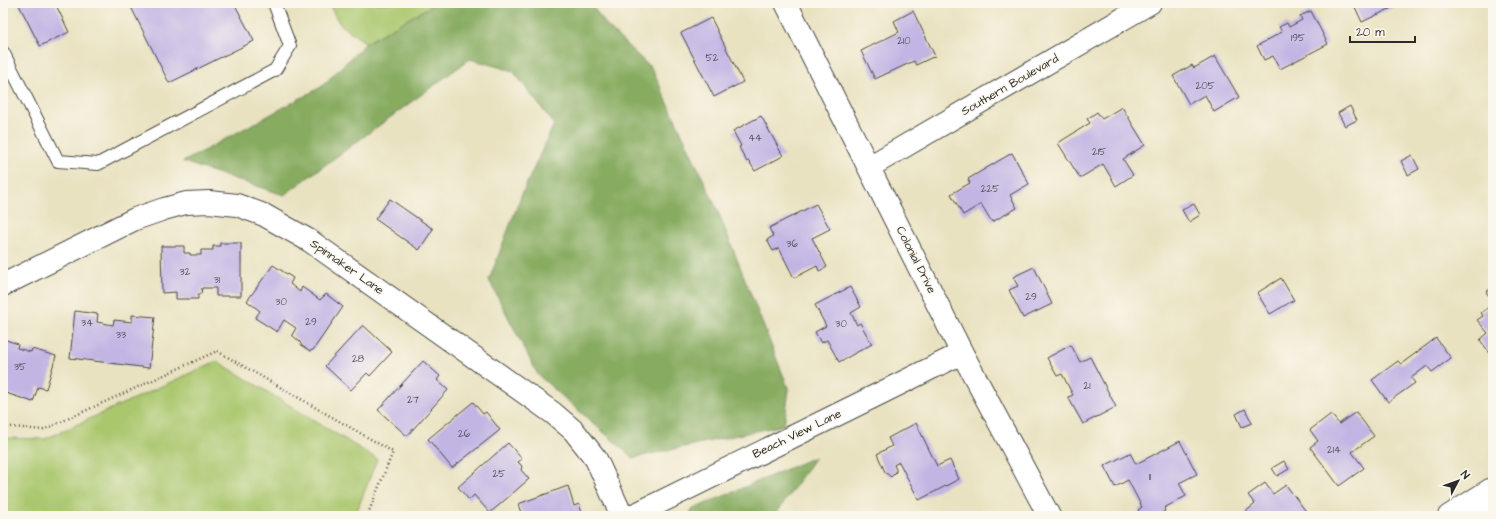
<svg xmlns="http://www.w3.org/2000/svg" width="1496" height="519" font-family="'Architects Daughter',sans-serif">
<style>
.green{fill:#aac76e;stroke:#6a794c}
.forest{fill:#87ac61;stroke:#596c46}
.building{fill:#c2b5e4}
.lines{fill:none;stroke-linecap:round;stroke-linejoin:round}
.lane-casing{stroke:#484642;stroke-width:14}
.street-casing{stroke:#484642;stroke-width:24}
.path{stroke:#484642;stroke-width:2.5;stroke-dasharray:1 3;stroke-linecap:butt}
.lane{stroke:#fff;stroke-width:12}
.street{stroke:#fff;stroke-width:22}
.labels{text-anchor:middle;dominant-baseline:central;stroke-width:3;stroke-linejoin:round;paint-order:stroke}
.number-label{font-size:10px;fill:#514e59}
.street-label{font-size:12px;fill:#2b2b2b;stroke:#fbf7ec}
</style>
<rect width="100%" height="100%" fill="#fbf7ec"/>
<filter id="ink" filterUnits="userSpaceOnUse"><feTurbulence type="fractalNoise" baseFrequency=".025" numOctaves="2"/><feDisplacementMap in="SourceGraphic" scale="8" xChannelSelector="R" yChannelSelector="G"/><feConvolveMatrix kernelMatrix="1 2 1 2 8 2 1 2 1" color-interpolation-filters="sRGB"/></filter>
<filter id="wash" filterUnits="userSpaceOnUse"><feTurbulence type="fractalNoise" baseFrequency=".012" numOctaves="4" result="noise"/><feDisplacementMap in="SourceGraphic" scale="16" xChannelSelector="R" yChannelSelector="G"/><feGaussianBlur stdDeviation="0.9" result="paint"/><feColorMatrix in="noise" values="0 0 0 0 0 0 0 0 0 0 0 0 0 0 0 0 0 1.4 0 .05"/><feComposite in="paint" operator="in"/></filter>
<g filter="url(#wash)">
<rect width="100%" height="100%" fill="#e9e2c1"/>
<path class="green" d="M328,3H436L366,43L340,24Z
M217,361L377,459L355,516H3V438L45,439Z"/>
<path class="forest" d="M436,3H590L608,27L652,69L717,209L789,390L784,425L633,458L538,375L489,280L521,196L554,124L513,71L470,59L284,195L183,162L321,87L366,43Z
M815,457L775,516H690L691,510Z"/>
<g id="blocks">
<path class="building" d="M18,3H55L69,32L40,46Z
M129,3H234L254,41L169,83Z
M638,3H651L640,8Z
M1353,3H1402L1362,22Z
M913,11L935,56L916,65L914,61L875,79L861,51L899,32L894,21Z
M1311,11L1328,44L1280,69L1273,56L1264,60L1257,46L1282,32L1279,27L1287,23L1289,27L1302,20L1300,16Z
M711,18L743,82L714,97L681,33Z
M1215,56L1239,97L1214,112L1205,95L1189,104L1173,76L1192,65L1194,68Z
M1350,106L1357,120L1345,126L1338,113Z
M1122,107L1145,145L1123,159L1133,175L1116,186L1103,164L1080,178L1058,143L1090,123L1087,119L1097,112L1102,119Z
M761,116L783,156L755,171L749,161L747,162L739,147L741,146L733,131Z
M1012,153L1029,184L1010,195L1017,208L992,222L981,204L963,215L951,194L970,183L968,179Z
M1412,155L1419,169L1408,175L1401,161Z
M390,199L433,229L419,250L375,219Z
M816,204L830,229L812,238L827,267L819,271L817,266L794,278L779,248L773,251L767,240L773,236L769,228Z
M1194,204L1200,215L1189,222L1182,210Z
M220,243H241V296H216V288H202L201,294H198V299H176V292L162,293L161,246H184V253H190V255H201V250H213V246H220Z
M273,265L293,278L290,284L300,292L302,287L320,300L326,294L343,307L313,350L310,351L302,346L300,342L292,335L296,328L284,320L277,332L255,318L260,311L247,301Z
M1034,267L1052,304L1023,318L1009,290L1018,286L1013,277Z
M1281,278L1294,300L1270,314L1257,293Z
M850,287L861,307L851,313L857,325L860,323L872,344L839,362L827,340L821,343L815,332L826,326L815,305Z
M1493,287V301L1486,292Z
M1493,304V355L1492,356L1480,340L1488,333L1477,320L1483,316L1481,313Z
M75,311L98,314L97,322L113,325L114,320L132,322V315L155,317L149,368L70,358Z
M363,325L392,352L370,376L367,373L351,390L325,366Z
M1436,338L1451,358L1432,372L1427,366L1411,378L1415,383L1388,402L1372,380L1398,361L1401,364Z
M3,339L18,344L17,348L31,352L32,349L56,356L46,389L38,387L33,402L3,392L4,388L3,387Z
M1071,345L1080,362L1090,357L1116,407L1083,424L1068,397L1073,395L1062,374L1057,376L1047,358Z
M423,361L440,376L437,380L448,390L407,436L378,410Z
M473,402L483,414L486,412L500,430L452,468L428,439Z
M1245,409L1252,423L1242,427L1236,414Z
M1356,412L1374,436L1352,452L1364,468L1339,486L1310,447L1318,441L1310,430L1331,414L1339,424Z
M916,423L937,466L950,460L959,479L919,500L899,462L894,465L896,469V472L891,477L885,472L877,454L892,446L888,438Z
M1180,441L1197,474L1179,483L1186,496L1164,508L1165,511L1156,516H1141L1138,510L1142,507L1128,480L1115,487L1104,466L1130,453L1136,464Z
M508,443L522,459L518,462L522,466L521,470L529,479L490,513L474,495L469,500L458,487Z
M1284,461L1289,469L1277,476L1272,468Z
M1265,483L1273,494L1286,485L1308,514L1306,516H1248L1245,512L1255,504L1248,495Z
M568,486L574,506L579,504L583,516H522L518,504Z"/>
</g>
</g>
<g filter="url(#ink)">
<use href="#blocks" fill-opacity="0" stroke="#484642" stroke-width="1"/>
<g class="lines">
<defs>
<path id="lane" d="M3,52L58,161L98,164L275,70L290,46L274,3"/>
<path id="street" d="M786,3L962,353L1049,516
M869,167L1150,3
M3,285L135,219L164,209L186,203L209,202L237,205L264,215L310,241L553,413L574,431L596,459L622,516
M1477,498L1492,516
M632,516L962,353
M1449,516L1493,488"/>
</defs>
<use href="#lane" class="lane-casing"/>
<use href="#street" class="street-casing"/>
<path class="path" d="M3,426L43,430L217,351L393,452L367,516"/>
<use href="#lane" class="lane"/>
<use href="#street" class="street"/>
</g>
</g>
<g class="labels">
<g class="number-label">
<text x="1298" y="38">195</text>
<text x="904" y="41">210</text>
<text x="712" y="58">52</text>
<text x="1205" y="86">205</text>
<text x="755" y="138">44</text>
<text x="1099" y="152">215</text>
<text x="990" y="189">225</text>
<text x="792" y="244">36</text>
<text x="185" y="272">32</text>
<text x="217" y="280">31</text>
<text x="1031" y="297">29</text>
<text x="281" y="302">30</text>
<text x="311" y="322">29</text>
<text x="87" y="323">34</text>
<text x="841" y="324">30</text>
<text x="121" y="335">33</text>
<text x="358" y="359">28</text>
<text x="20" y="367">35</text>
<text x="1087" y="386">21</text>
<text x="413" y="400">27</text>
<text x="464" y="434">26</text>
<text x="1334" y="450">214</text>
<text x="499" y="474">25</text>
<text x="1150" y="477">11</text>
</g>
<g class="street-label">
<text transform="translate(1010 85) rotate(-30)">Southern Boulevard</text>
<text transform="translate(916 260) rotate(63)">Colonial Drive</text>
<text transform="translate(347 267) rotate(35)">Spinnaker Lane</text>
<text transform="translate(797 434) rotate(-26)">Beach View Lane</text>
</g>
</g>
<rect width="1496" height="519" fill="none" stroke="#fbf7ec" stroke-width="16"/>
<g transform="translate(1458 481) rotate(49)" stroke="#fbf7ec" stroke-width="3" paint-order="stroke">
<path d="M0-3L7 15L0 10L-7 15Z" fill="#2b2b2b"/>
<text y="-6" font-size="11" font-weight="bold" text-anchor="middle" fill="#2b2b2b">N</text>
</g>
<path d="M1350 36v6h65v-6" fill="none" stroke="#2b2b2b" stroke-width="2"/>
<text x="1356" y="36" font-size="12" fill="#2b2b2b" stroke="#fbf7ec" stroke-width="3" paint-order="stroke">20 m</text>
</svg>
